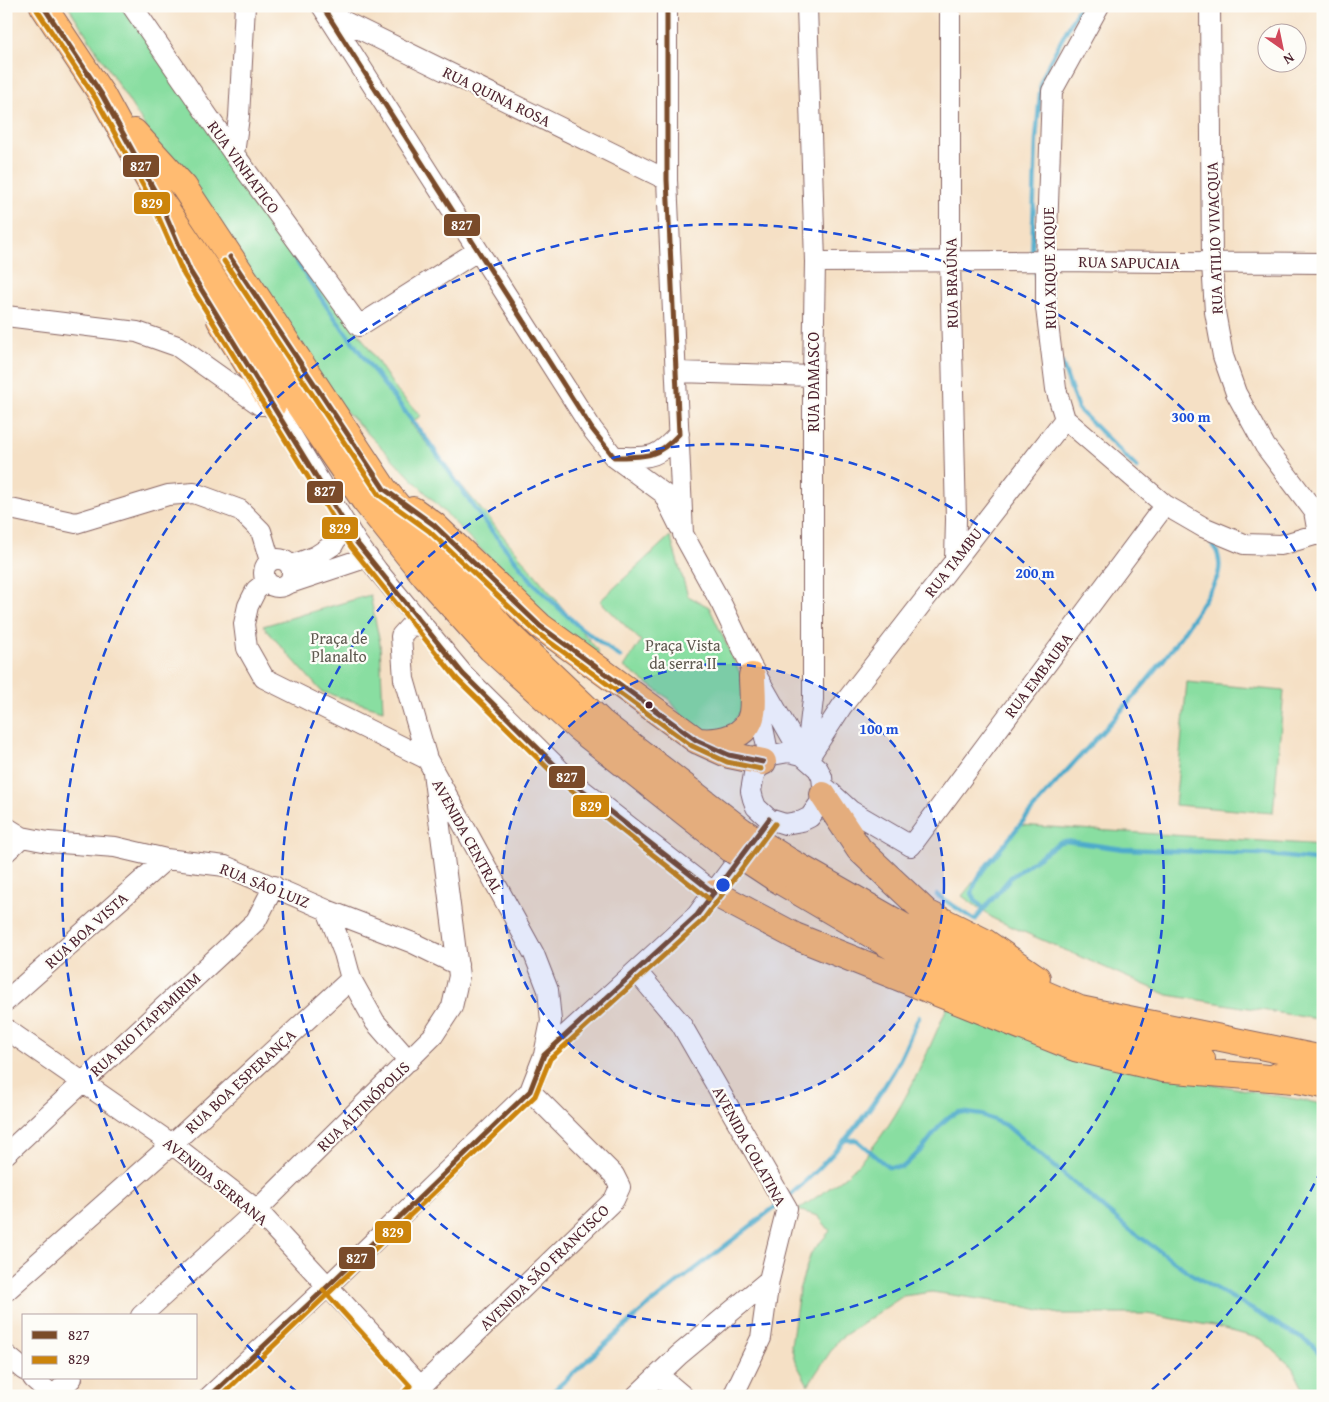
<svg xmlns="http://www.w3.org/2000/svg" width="1329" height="1402" font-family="'Gentium Book Plus',serif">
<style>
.green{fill:#89dea1;stroke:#6a7e66}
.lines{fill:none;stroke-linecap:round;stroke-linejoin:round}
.stream{stroke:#4daacb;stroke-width:4.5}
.minor-casing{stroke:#866361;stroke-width:22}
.major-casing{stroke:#866361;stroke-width:28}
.minor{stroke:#fff;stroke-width:20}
.major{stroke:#ffbb71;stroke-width:26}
.major-bridge-casing{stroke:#866361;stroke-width:28;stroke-linecap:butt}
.major-bridge{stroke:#ffbb71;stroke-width:26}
.bus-1-casing{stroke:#fdfcf7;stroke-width:9}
.bus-2-casing{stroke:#fdfcf7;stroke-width:9}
.bus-1{stroke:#7a4b2a;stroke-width:5}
.bus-2{stroke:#cc840b;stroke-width:5}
.ring{fill:none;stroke:#1d4ed8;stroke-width:2.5;stroke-dasharray:9 6}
.bus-dot{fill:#4a1f2b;stroke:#fdfcf7;stroke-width:2}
.labels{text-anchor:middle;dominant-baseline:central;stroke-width:4.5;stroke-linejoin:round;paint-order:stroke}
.street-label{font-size:16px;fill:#4a1f2b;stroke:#fdfcf7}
.park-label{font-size:16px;fill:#5d584e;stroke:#fdfcf7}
.centre{fill:#1d4ed8;stroke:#fdfcf7;stroke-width:2.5}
.ring-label{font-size:15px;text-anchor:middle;font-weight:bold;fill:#1d4ed8;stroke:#fdfcf7;stroke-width:4.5;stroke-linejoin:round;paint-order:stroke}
.line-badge{stroke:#fdfcf7;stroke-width:2}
.badge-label{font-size:14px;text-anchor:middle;font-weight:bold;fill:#fff}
</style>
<rect width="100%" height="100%" fill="#fdfcf7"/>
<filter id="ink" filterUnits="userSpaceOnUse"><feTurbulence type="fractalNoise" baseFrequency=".02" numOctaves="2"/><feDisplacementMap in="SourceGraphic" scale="10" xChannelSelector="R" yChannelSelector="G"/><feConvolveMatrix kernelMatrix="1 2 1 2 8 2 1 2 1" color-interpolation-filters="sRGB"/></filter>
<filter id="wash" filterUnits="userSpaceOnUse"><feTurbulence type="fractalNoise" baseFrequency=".0096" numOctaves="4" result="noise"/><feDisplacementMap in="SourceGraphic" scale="20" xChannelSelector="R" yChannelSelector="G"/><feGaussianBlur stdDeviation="1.12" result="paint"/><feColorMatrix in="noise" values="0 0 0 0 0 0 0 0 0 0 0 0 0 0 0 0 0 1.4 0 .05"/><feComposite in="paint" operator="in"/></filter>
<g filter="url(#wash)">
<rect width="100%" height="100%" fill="#f5e0c5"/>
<path class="green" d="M68,6H142L397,391L421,416L410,423L599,652L588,659L292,356Z
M670,536L688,596L709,607L740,673L746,702L731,727L715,734L691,728L669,699L624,667L641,641L600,601Z
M370,595L380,643L383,710L322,692L263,626Z
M1187,682L1284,691L1273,813L1175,805Z
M1019,825L1323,845V1020L1168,995L994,919L962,896Z
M949,1003L1152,1073L1323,1104V1396H1307L1292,1367L1261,1339L1213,1326L1147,1314H1059L1013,1304L932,1292L903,1296L839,1339L808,1385L795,1361L791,1346L799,1290L811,1253L830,1231L818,1216L798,1210C814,1198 833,1187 848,1174C898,1127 922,1064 949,1003Z"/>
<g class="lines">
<path class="stream" d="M258,203L327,307L379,378L430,444L481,517L534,584L577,625L620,657
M1032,254L1036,140L1041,82L1049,63L1080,6
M1034,266L1037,282
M1062,363L1078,409L1137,468
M937,895L975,920L1011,877L1060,842L1066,841L1123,849L1261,854L1323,861
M984,909L976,901L972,893C976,874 996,855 1008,840C1068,761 1146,696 1197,611C1203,600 1214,587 1218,575C1222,561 1217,547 1207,537
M844,1140H857L888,1167H903L923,1148L941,1124L950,1116L959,1112L982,1115L1007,1126L1126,1227L1190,1273L1311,1344L1323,1357
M788,1197C830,1161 867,1117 895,1069C904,1052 911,1034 919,1017
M548,1396L645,1308L780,1203"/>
</g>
</g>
<g filter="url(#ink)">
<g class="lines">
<defs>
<path id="minor" d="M132,6L234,154L359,326L477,251
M322,6L592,429L614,457L663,493L680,527
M667,6V180L683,534L722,605L751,666L802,755L818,769L822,777L823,786L820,803L810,817L802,821L785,824L769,819L756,807L753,799L751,791L754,774L763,762L772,755L789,752L802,755
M950,6V262L956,519L955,559
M1099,6L1052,91L1046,261V308L1056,389L1065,419L1165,505L1203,527L1244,544L1281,545L1318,534L1323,536
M1210,6L1212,263L1215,312L1223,356L1236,393L1265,446L1314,511L1318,534
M327,13L667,180
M234,154L239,117L245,6
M815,262L1046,261L1323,263
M6,316L137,332L177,346L260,405H273L357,543L377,570L463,674L572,782L714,893
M677,372L813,376
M614,457C649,457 655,461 679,434
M6,508L76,523L168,495L194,493L240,510L261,531L270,561
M264 573a14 14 0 1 1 28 0a14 14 0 1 1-28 0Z
M290,566L316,556L333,545L345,523
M266,582L256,590L248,606L244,624L247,648L264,678L427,759
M287,584L368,557
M423,625L410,626L401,636L404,679L427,759L534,954L548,990L551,1021L544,1055
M757,698L769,757
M809,757L842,706L1065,419
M806,758L813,699V376L815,262L807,6
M827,789L851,811L911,846L1165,505
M6,827L22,837L48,842L115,847L166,859L225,866L327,910L413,943L458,965
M6,852L22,837
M637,972L681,1024L787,1208L769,1280L761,1338L733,1396
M351,979L375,1022L409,1061
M6,1001L166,859
M6,1029L172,1144L257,1210L420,1386
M6,1154L256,921L274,886
M6,1291L172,1144L351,979L344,953L327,910
M141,1316L257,1210L433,1036L452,1007L459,976L433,772
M6,1355L24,1370
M658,1375L683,1396
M33,1378L53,1396
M53,1396L72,1378
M210,1396L329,1285L530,1091L544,1055L697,915L749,845
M411,1396L614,1200L620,1187L614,1175L530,1091
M636,1396L679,1355L769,1280"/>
<path id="major" d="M43,6L102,95L158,197L270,363L364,500L425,576L491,649L577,727L731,849
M134,132L184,187L384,489L442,561L506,632L601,722L742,831
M220,320L273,405
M413,510L434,525L540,626L696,740L729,755L763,762
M698,741C719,743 748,738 752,713C754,701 752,688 752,676
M823,795L859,849L927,913L985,942L1037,978
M789,861L915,933L973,963L1080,1009L1323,1059
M775,878L901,952L961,981L1092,1033L1202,1059
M714,893L795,936L1075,1048L1164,1069L1293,1080
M1277,1076L1323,1085"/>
</defs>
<use href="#minor" class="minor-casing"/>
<use href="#major" class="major-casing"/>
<use href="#minor" class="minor"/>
<use href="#major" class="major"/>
<defs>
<path id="major-bridge" d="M742,831L789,861
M731,849L775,878"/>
</defs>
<use href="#major-bridge" class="major-bridge-casing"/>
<use href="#major-bridge" class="major-bridge"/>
<defs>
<path id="bus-1" d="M43,6L102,95L158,197L190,271L357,543L463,674L572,782L714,893
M322,6L592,429L614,457C645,457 657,458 679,434L667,180V6
M230,257L384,489L434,525L540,626L696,740L729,755L763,762
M210,1396L329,1285L530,1091L544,1055L697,915L769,819"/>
<path id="bus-2" d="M37,10L96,99L151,200L184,275L351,547L457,679L567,787L709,899
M224,261L379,495L429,531L536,632L692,746L727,762L761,769
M323,1290L410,1386L405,1391
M221,1396L535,1096L550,1059L703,920L775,824"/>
</defs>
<use href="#bus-1" class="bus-1-casing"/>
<use href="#bus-2" class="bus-2-casing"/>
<use href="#bus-1" class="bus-1"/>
<use href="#bus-2" class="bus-2"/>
</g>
</g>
<circle cx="723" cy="885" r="221" fill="#1d4ed8" fill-opacity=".12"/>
<g class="ring">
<circle cx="723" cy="885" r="221"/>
<circle cx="723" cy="885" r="441"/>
<path d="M1321 1170A662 662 0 0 1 1149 1392M297 1392A662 662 0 1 1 1321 600"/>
</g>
<circle class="bus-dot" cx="649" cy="705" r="4.5"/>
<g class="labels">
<g class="street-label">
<text transform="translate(497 96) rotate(26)">RUA QUINA ROSA</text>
<text transform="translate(244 167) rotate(54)">RUA VINHATICO</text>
<text transform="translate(1214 238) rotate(-92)">RUA ATILIO VIVACQUA</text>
<text transform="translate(1129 262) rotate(1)">RUA SAPUCAIA</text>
<text transform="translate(1049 268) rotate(-91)">RUA XIQUE XIQUE</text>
<text transform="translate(951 283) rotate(-91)">RUA BRAÚNA</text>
<text transform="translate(813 382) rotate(-90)">RUA DAMASCO</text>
<text transform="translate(953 562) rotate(-52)">RUA TAMBU</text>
<text transform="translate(1038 675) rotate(-53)">RUA EMBAUBA</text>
<text transform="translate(468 836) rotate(61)">AVENIDA CENTRAL</text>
<text transform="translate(265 885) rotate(22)">RUA SÃO LUIZ</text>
<text transform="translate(86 930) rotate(-42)">RUA BOA VISTA</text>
<text transform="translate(145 1024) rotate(-43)">RUA RIO ITAPEMIRIM</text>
<text transform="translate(240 1081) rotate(-43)">RUA BOA ESPERANÇA</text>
<text transform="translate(363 1106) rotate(-44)">RUA ALTINÓPOLIS</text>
<text transform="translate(750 1146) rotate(61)">AVENIDA COLATINA</text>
<text transform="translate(216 1181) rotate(39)">AVENIDA SERRANA</text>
<text transform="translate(544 1267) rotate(-44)">AVENIDA SÃO FRANCISCO</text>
</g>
<g class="park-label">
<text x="339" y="638">Praça de<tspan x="339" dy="18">Planalto</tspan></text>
<text x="683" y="645">Praça Vista<tspan x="683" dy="18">da serra II</tspan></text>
</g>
</g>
<circle cx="723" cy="885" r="8" class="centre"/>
<g class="ring-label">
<text x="1191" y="422">300 m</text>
<text x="1035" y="578">200 m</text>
<text x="879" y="734">100 m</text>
</g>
<g class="line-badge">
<rect x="122" y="154" width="38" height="24" rx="5" fill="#7a4b2a"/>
<rect x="133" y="191" width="38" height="24" rx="5" fill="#cc840b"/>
<rect x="443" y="213" width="38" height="24" rx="5" fill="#7a4b2a"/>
<rect x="306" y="480" width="38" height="24" rx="5" fill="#7a4b2a"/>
<rect x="321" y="516" width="38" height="24" rx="5" fill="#cc840b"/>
<rect x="548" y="765" width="38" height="24" rx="5" fill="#7a4b2a"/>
<rect x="572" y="794" width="38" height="24" rx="5" fill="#cc840b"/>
<rect x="374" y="1220" width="38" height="24" rx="5" fill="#cc840b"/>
<rect x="338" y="1246" width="38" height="24" rx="5" fill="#7a4b2a"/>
</g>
<g class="badge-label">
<text x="141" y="171">827</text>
<text x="152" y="208">829</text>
<text x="462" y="230">827</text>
<text x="325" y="496">827</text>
<text x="340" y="533">829</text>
<text x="567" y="782">827</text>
<text x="591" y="811">829</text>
<text x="393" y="1237">829</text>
<text x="357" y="1263">827</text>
</g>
<rect width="1329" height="1402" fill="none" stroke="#fdfcf7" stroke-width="25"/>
<rect x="22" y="1314" width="175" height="65" fill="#fdfcf7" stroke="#b5a4a5"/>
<rect x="32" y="1331" width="25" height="8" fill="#7a4b2a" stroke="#b5a4a5"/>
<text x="68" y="1340" font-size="15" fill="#4a1f2b">827</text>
<rect x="32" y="1356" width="25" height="8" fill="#cc840b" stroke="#b5a4a5"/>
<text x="68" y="1364" font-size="15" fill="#4a1f2b">829</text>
<g transform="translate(1282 48) rotate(147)"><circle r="24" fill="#fdfcf7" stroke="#b5a4a5"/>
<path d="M0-4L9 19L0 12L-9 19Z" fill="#d1495b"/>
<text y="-8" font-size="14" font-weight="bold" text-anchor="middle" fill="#4a1f2b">N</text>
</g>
</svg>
